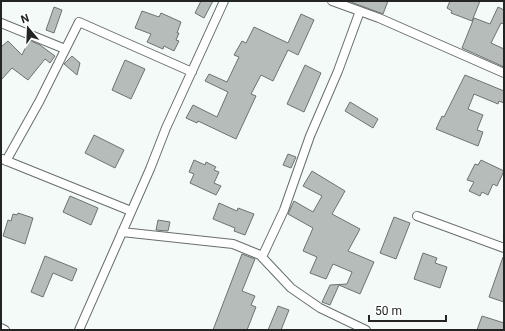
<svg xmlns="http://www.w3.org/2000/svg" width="505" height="331" font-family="Roboto,sans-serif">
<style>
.building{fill:#b6bcba;stroke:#6d7372}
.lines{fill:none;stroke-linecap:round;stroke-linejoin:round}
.street-casing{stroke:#686e6c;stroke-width:10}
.street{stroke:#fff;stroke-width:8}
</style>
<rect width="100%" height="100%" fill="#f3faf8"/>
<path class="building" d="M201,1H213L204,18L195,13Z
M348,1H388L383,14Z
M450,1H480L472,21L451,13L452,11L447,8Z
M54,7L62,10L54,33L46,30Z
M498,7L504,10V24L501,23L491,43L504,49V67L462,48L474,18L490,24Z
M142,11L159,17L161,13L181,22L177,33H179L176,40L179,41L174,51L164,46L163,49L147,42L151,34L135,28Z
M301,14L314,20L298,55L288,50L273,81L261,75L251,94L256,96L236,139L198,121L197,123L186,118L193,105L217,117L228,92L205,81L209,74L227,82L239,57L234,55L242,41L246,43L254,27L288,43Z
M29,40L40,45L55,56L50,63L45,59L28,80L12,68L1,80V47L8,41L22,55Z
M72,56L80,63L77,75L64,64Z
M125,60L145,69L131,99L112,90Z
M305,65L321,73L304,112L287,104Z
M465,75L504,91V103L499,101L498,104L474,94L468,109L483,115L477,130L483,132L478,146L436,129L442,116L444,117Z
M350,102L378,119L373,128L345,111Z
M94,135L124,150L115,168L85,153Z
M288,154L296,157L291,168L283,165Z
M194,160L205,165L206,162L216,167L214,170L219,172L214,183L221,186L216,195L190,183L194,174L189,172Z
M481,160L504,171L497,186L493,184L488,195L482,192L480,196L469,191L474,182L467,180L475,164L478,165Z
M312,171L345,191L332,214L360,229L348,251L374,262L360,294L339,285L330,305L322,302L330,285L347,284L352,272L333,264L326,279L310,273L317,257L303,251L313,228L288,214L294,201L313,212L322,196L303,186Z
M70,196L98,208L91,225L63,212Z
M219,203L237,211L238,208L254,214L245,235L234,231L235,228L213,219Z
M18,213L33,218L25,244L3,236L8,220L11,221L13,214L17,215Z
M394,217L410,223L396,259L380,253Z
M158,220L170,222L168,231L156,230Z
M423,253L437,258L435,263L447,267L440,288L414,279Z
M242,254L255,259L242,291L255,296L251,305L256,307L247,330H213Z
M45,256L77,269L72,281L53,273L43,297L31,292Z
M503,257H504V302L489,297Z
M278,306L289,310L281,330H268Z
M482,316L504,323V330H477Z"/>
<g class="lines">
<defs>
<path id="street" d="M332,1L379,18L504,73
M1,23L65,49
M2,159L131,211
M6,161L39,102L79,22L192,72
M417,216L504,248
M122,232L233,244L260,255L291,288L320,308L366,330
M262,257L284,210L310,136L338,71L360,11
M1,328L5,330
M79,330L150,169L166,128L224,1"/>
</defs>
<use href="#street" class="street-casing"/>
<use href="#street" class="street"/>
</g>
<rect width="505" height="331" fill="none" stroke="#232525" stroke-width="4"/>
<g transform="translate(28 28) rotate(341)" stroke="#ffffff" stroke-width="3" paint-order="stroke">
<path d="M0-3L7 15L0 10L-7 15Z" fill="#232525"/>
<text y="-6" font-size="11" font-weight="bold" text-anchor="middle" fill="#232525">N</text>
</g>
<path d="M369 315v6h77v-6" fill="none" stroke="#232525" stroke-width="2"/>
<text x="375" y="315" font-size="12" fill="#232525" stroke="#ffffff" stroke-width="3" paint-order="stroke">50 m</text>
</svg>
